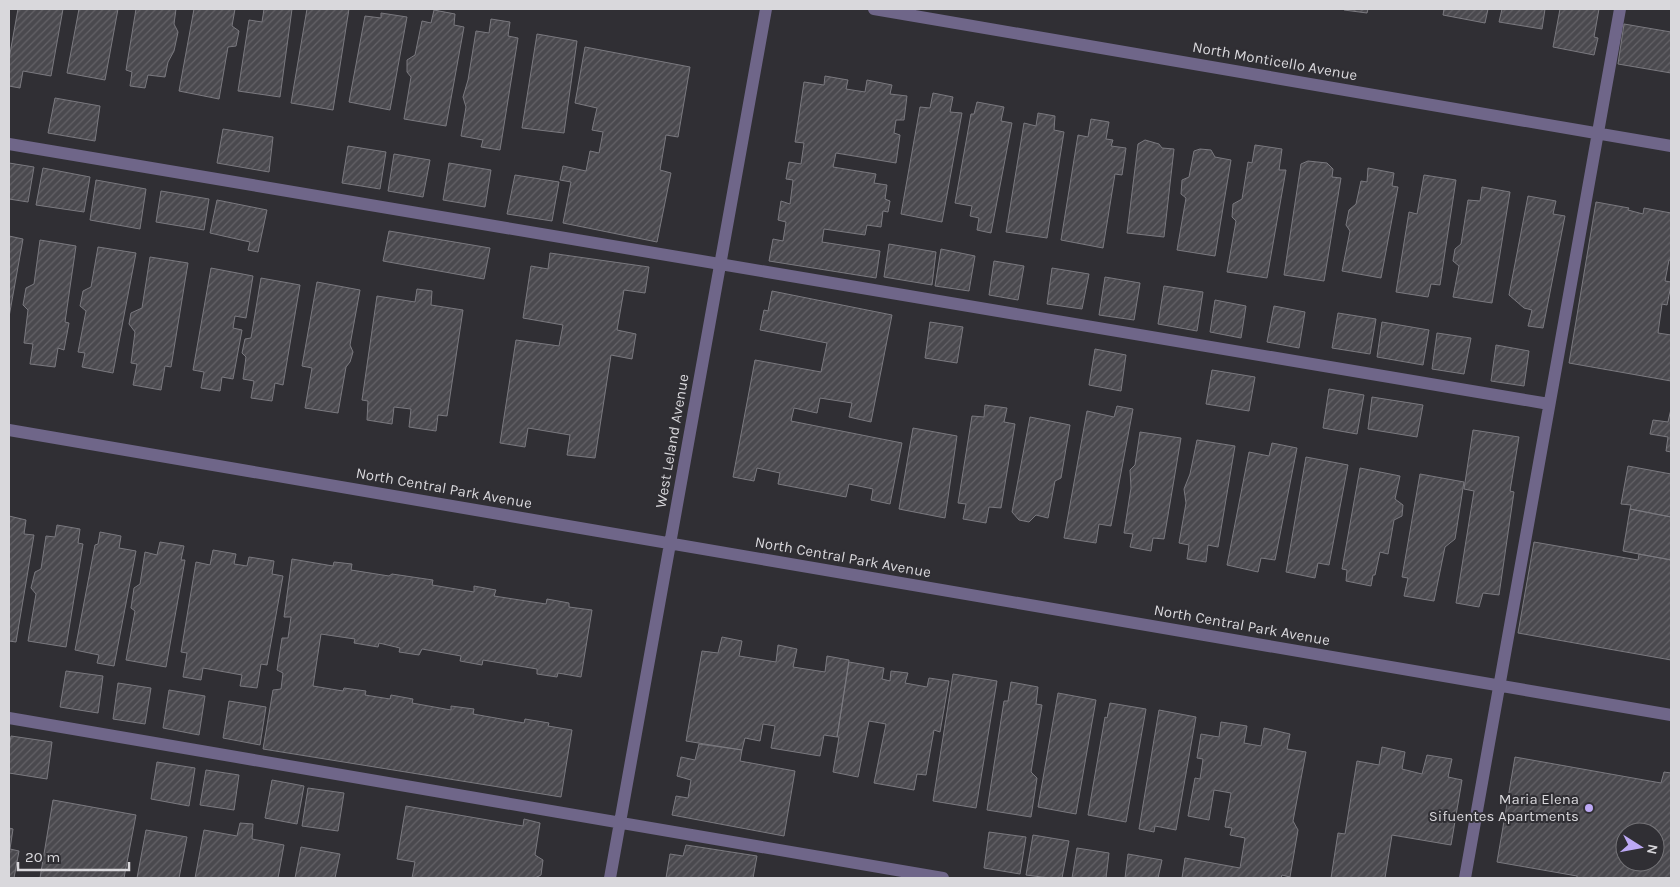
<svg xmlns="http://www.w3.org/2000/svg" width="1680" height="887" font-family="Karla,sans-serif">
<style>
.building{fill:url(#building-hatch);stroke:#7a797f;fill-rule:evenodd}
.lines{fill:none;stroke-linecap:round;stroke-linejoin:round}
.minor{stroke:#6f6689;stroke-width:12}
.poi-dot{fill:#bda9f5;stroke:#302f34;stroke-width:2}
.labels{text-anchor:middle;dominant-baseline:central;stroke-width:4;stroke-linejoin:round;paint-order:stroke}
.street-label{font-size:15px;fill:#d9d8dc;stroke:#302f34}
.poi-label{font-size:15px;fill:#d9d8dc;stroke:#302f34;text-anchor:end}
</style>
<defs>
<pattern id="building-hatch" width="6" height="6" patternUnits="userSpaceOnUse" patternTransform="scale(1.25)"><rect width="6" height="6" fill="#4a494e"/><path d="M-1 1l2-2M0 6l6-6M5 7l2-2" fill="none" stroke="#646267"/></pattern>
</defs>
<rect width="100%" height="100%" fill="#302f34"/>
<path class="building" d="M18,9H63L51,76L23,71L20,88L9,86V59Z
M79,9H118L105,80L67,73Z
M136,9H176L174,24L178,32L174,51L168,62L165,77L148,75L145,88L130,86L132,72L126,70Z
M194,9H235L232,26L239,31L236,46L228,47L219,99L179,91Z
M264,9H292L280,97L238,91L249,20L262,22Z
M307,9H349L333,110L291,103Z
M1344,9H1368L1367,13L1344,10Z
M1444,9H1488L1485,23L1443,15Z
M1502,9H1545L1542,29L1499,22Z
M1560,9H1599L1594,37L1598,38L1594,55L1553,47Z
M434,10L455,14L454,25L464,27L446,126L404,119L411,77L407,72V60L415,55L422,21L431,23Z
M381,13L407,17L390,110L349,102L365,16L381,18Z
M491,19L510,22L508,36L518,38L500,150L481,147L483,140L461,136L466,107L463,97L468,80L476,31L489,33Z
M1624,24L1671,32V73L1618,64Z
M537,34L577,41L564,133L522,128Z
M585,47L690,67L678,137L666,135L660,170L671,173L657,242L563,223L571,182L560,180L563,166L586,171L590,151L599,153L603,132L592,130L597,108L575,103Z
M825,76L848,80L846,89L865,92L867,80L892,85L890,94L907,96L904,120H896L894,133L900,135L896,163L836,153L833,167L876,174L874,183L887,185L885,199L890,201L888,212L883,211L881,227L867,225L865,235L824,229L822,242L880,251L876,278L769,261L773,239L783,241L786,222L778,220L781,201L790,204L793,180L786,179L789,162L801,164L804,143L795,142L804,82L824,85Z
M933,93L953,97L950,112L962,113L942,222L901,214L920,107L930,108Z
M55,98L100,106L95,141L48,133Z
M977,102L1004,107L1001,121L1012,123L991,233L977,230L979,218L970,216L972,206L955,203L971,114H974Z
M1038,113L1055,116L1054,130L1064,132L1047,238L1006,232L1024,123L1036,126Z
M1091,119L1109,122L1106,139L1113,140L1111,146L1126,148L1122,175L1115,174L1103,248L1061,240L1078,135L1088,137Z
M223,129L273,137L269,172L217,163Z
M1145,140L1159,144L1162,148L1174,149L1164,237L1127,233L1138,144Z
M1255,145L1282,149L1279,170H1286L1267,278L1227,272L1236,221L1232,217L1233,204L1242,199L1248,162L1252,163Z
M348,146L386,152L380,189L342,183Z
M1200,149L1211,150L1215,157L1231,160L1215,256L1177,250L1186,198L1181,194L1182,180L1189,177L1194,151Z
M394,154L430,160L423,197L388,191Z
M1308,161L1327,163L1333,169L1332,177L1341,178L1324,281L1284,275L1301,164Z
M9,163L34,167L28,202L9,199Z
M449,163L491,170L485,207L443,200Z
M43,168L90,177L84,212L36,205Z
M1368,168L1394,173L1392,186L1398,187L1381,278L1342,271L1350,231L1346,225L1349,210L1356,204L1361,181L1367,182Z
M515,175L559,182L552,221L507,214Z
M1424,175L1456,180L1440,285L1431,284L1428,297L1396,292L1409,212L1417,214Z
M96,180L146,189L140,229L90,220Z
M1482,187L1510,192L1492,303L1453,297L1459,266L1453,261L1455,249L1461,244L1468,200L1480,201Z
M161,191L209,199L204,230L156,222Z
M1528,196L1556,201L1553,214L1565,216L1543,328L1528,326L1532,310L1524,308L1509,295Z
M217,200L267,210L258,252L248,250L250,242L210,233Z
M1596,202L1629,208L1628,210L1643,214L1644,208L1671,213V260H1669L1665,281L1671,282V285L1667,305L1662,304L1658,333L1671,335V381L1569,363Z
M389,231L490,248L484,279L383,261Z
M9,236L23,239L9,317Z
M40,240L76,246L65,322L69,323L64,350L58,348L55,367L30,364L33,344L24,343L28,310L23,305L26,288L34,284Z
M889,244L936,252L932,285L884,277Z
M98,247L136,253L113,373L82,367L85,353L78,352L86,311L80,306L83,291L91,287Z
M941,249L975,256L969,291L935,286Z
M550,253L649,267L645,293L624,290L617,330L636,334L632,359L611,355L595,458L567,455L570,435L528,428L525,447L500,443L516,340L559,346L563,325L523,318L531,266L548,269Z
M150,257L188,263L171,367L165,366L161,390L133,385L137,364L131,363L135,332L129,324L131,313L142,308Z
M994,261L1024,266L1018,300L989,295Z
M211,268L253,276L246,318L235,316L233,328L242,330L233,379L222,377L220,391L201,388L204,372L193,370Z
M1052,268L1089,274L1082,309L1047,304Z
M1105,277L1140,283L1134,320L1099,315Z
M261,278L300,285L283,385L275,383L272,401L251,398L254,381L243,379L246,357L242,353L245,339L251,338Z
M317,282L360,290L350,345L353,352L350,362L346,367L338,413L305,408L312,368L302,366Z
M1164,286L1203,292L1197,331L1158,324Z
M417,289L432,291L431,305L463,310L447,416L438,415L436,431L409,427L411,409L394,407L392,424L367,420L368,401L362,400L377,296L415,302Z
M772,291L892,315L871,422L849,417L852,403L820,398L817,413L794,408L791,421L902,443L890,504L871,500L873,489L849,484L846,497L778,484L780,473L757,468L754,481L733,477L755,360L821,372L827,343L760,330L764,310L768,311Z
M1215,300L1246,306L1241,338L1210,332Z
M1274,306L1305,312L1299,348L1267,342Z
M1338,313L1376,319L1370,354L1332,348Z
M930,322L963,327L957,363L925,358Z
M1382,322L1429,330L1423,365L1377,357Z
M1437,333L1471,338L1464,374L1432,369Z
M1496,345L1529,351L1524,386L1491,381Z
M1095,349L1126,355L1121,391L1089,385Z
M1212,370L1255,377L1249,411L1206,404Z
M1329,389L1364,395L1357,434L1323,428Z
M1372,397L1423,405L1417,437L1368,429Z
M985,405L1007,408L1004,422L1015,424L1001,508L989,507L986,523L963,519L966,504L958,503L972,416L984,417Z
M1117,406L1133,409L1111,526L1099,524L1096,543L1064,538L1087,411L1114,417Z
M1671,409V452L1666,451L1668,437L1650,434L1653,420L1668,422Z
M1030,417L1070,425L1061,478L1055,481L1048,518L1036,515L1029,522L1019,520L1012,512Z
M913,428L957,436L945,518L899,509Z
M1473,430L1519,437L1510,491L1514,492L1499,595L1483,593L1479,607L1456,603L1474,491L1464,489Z
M1140,432L1181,438L1164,539L1153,538L1151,551L1130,547L1133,534L1124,533L1131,488L1130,470L1135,465Z
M1197,440L1235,446L1218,547L1208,545L1206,562L1187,559L1189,545L1179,543L1186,503L1184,489L1190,474Z
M1272,443L1297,448L1275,560L1261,558L1258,572L1227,565L1249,452L1269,456Z
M1306,457L1348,465L1329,565L1318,563L1315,578L1286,572Z
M1628,466L1671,474V517L1630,509L1631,505L1621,504Z
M1360,468L1400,476L1395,499L1403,505L1402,516L1394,520L1388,554L1380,552L1375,575H1373L1371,586L1346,581L1347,570L1342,569Z
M1420,474L1464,482L1455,539L1445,547L1434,601L1404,596L1408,578L1402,577Z
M1630,509L1671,517V560L1623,551Z
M9,516L26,520L24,534L34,535L16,642L9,641Z
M57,525L80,529L78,543L83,544L66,647L28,641L36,594L31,588L35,572L41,569L46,536L55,537Z
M100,532L121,536L119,548L136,551L114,666L97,663L99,655L75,650L95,545L98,544Z
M160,542L184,546L181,560H185L166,667L126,660L135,611L131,608L134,588L140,584L145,552L157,555Z
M1534,542L1638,560L1639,554L1671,560V660L1518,633Z
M213,550L236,554L234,564L247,566L249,557L274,561L272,574L283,576L267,665L261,664L257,688L240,686L242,675L203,668L201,680L183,677L187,653L181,652L196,562L210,565Z
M292,559L333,566L334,562L352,564L351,570L389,576L392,574L433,580L432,585L474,592V586L496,590L494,596L546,604L547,599L569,603V607L592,610L581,677L558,673L557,677L537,674V669L483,660L482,665L460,661L461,656L422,649L419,655L399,652L400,648L379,643L378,647L354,643L355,639L321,634L313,686L343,691L344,688L366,691L365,695L390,699L391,695L413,699L412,703L451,710V706L474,709L473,714L524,723L525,719L549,723L548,726L572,730L561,797L263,749L273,690L281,689L283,673L277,670L282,638H288L291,617H284Z
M722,637L742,641L739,656L776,662L778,645L797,649L793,667L825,672L827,656L849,660L837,737L824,735L820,756L771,748L775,726L763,724L760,741L745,738L742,750L686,741L702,651L718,653Z
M849,662L884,668L882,679L890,681L891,671L908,673L905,683L927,687L929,678L949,681L940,732L934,730L926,775L917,774L914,790L874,783L886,724L869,721L858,777L833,772L839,737H837Z
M66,671L103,676L98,713L60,707Z
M953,674L997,681L976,808L933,801Z
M1011,682L1038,687L1036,704L1042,705L1031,772L1037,778L1031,817L987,810L1004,701H1008Z
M118,683L151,688L145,724L113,719Z
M169,690L205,696L199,735L163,728Z
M1058,693L1096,700L1076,814L1038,807Z
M229,701L266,707L260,745L223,738Z
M1110,703L1146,709L1126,822L1088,815L1105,717L1107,718Z
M1159,710L1196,717L1176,830L1155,826L1154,832L1139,829Z
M1221,722L1247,726L1244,743L1261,746L1264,728L1290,734L1287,749L1306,752L1293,821L1298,830L1290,877L1282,875L1281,878H1182L1185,858L1240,868L1245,838L1230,835L1232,828L1225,827L1231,793L1214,790L1209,820L1188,816L1195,778L1200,779L1203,759L1197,758L1201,734L1219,737Z
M11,736L52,742L47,779L9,773V748Z
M699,744L742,750L740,761L795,771L784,836L672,815L676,796L688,798L691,780L677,776L681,757L695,760Z
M1382,747L1405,752L1402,769L1422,774L1427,755L1452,759L1448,777L1462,780L1451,845L1392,835L1385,878H1331L1338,833L1345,834L1357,761L1379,765Z
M1515,757L1661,783L1664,772L1671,773V878H1577V876L1497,862ZM1625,832H1655V862H1625Z
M157,762L195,768L189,806L151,799Z
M206,770L239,775L234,810L200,805Z
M272,780L304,786L297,824L265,818Z
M308,788L344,793L338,831L302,826Z
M53,800L136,815L124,878H40Z
M406,806L523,826L524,819L540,823L535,855L543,860L541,875L535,878H412L415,862L397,859Z
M240,823L253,824L252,839L284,845L278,878H195L204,830L237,836Z
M9,828L13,829L10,849L19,851L14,878H9Z
M146,830L187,837L179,878H137Z
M989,832L1026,837L1020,874L984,868Z
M1033,835L1069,841L1062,878H1049L1026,875Z
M686,845L757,856L753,878H666L670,854L683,856Z
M301,847L340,854L335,878H295Z
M1077,848L1109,853L1106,878H1072Z
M1128,854L1162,860L1158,878H1125Z"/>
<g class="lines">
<path class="minor" d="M874,9L1671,146
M9,144L1549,404
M9,430L1671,715
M9,718L943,878
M610,878L766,9
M1465,878L1620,9"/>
</g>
<circle class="poi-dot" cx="1589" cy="808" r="5"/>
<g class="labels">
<g class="street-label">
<text transform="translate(1275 61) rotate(10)">North Monticello Avenue</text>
<text transform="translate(672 441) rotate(-80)">West Leland Avenue</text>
<text transform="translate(444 488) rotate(10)">North Central Park Avenue</text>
<text transform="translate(843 557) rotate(10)">North Central Park Avenue</text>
<text transform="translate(1242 625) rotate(10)">North Central Park Avenue</text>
</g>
<g class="poi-label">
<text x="1579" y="799">Maria Elena<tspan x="1579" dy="17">Sifuentes Apartments</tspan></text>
</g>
</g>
<rect width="1680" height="887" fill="none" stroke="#d9d8dc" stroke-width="20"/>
<g transform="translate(1640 847) rotate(101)"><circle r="24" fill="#302f34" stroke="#747377"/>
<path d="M0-4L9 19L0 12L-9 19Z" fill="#bda9f5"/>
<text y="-8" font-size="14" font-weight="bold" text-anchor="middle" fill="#d9d8dc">N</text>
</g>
<path d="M18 862v8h111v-8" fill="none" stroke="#d9d8dc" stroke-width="2.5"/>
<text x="25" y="862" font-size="15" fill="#d9d8dc" stroke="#302f34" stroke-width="4" paint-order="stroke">20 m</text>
</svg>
